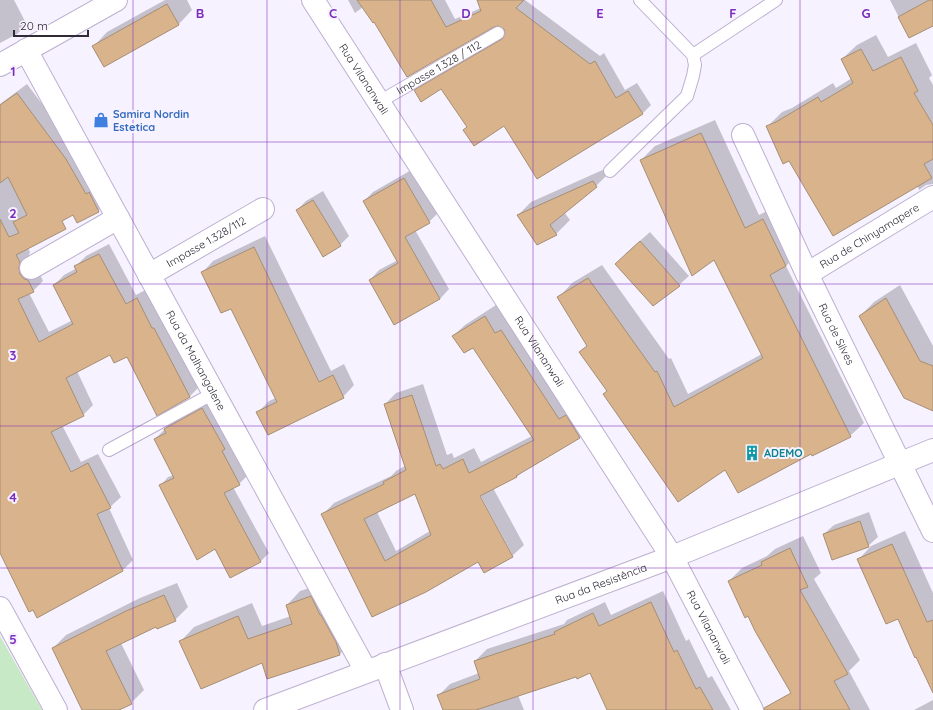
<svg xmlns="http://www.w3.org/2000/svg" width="933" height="710" font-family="Quicksand,sans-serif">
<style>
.green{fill:#c7e9c6}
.shadow{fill:#0003;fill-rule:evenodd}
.building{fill:#d9b38b;stroke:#a68e74;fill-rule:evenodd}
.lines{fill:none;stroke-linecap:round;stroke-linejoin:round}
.service-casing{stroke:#bdb0d0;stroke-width:14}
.minor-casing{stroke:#bdb0d0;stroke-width:24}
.tertiary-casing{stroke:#bdb0d0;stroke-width:24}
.service{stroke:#fff;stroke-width:12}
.minor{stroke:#fff;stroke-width:22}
.tertiary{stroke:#fff;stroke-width:22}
.grid{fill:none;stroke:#7b2cbf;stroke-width:1;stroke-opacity:0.55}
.labels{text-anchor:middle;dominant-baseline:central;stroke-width:4;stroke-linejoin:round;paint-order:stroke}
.street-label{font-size:11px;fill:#2f2a36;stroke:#f7f2ff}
.shop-label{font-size:11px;font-weight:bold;fill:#366cbe;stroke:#f7f2ff;text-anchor:start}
.culture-label{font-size:11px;font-weight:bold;fill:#0d838f;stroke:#f7f2ff;text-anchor:start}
.grid-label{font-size:13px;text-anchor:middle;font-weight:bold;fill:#7b2cbf;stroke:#f7f2ff;stroke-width:4;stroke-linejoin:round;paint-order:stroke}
</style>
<rect width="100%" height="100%" fill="#f7f2ff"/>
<path class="green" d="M0,636L42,710H0Z"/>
<path class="shadow" d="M0,0H14L27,25L17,34L0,43Z
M165,0H187L192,10L179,24L105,65L94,46L107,32Z
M348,0H445L455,19L481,8L478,0H525L600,56L604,53L625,90L637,83L651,105L642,114L504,125L464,130L468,126L441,87L415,90L424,82L506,34L503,26L498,25L407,76L375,20L363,7L355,13Z
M890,0H933V24L909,37Z
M876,35L888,57L916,43L932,75L929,78L933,85V184L926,185L919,190L917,185L789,160L767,127L782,112L792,108L833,83L836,88L852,78L842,59L857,45Z
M27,84L76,149L108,201L98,211L73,214L45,228L28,248L30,252L28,258L38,270L43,281L33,291L29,293L49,332L73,320L54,285L64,275L77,268L76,266L86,256L109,244L136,295L147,289L200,386L190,396L157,414L127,356L110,354L77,371L93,405L83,415L62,425L81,462L98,454L121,497L109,508L133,560L123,570L38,617L0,550V104Z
M715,120L759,215L777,206L799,252L786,266L864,423L850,436L811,453L725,468L607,391L580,352L588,345L559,297L572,283L602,265L669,359L671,358L688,394L762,354L714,258L641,160L655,146Z
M607,168L610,172L596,186L564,212L570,220L556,234L538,244L518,215L531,202Z
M413,169L438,213L429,222L415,230L449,289L440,299L370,280L379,270L398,260L364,201L373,192Z
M323,191L349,236L340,245L297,210L306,201Z
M650,232L689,276L679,285L654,305L625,254Z
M265,236L331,371L344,364L354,385L343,397L258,412L269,401L276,398L231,307L202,273L213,261Z
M900,285L933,346V408L860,316L874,302Z
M496,305L507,322L512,319L591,426L580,437L522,471L517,477L493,488L524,545L512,556L478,560L425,591L322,515L334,503L391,476L396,471L405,466L385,404L396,393L423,384L447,455L452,453L454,458L474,448L481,462L532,436L474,346L453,336L465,325ZM478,491L512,554H510L476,492ZM415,492L430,531L396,551L377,512Z
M211,400L247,476L239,484L233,487L269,553L261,561L231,577L216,548L160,486L168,477L174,475L155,439L173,421Z
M869,512L878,537L868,546L824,534L834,525Z
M905,531L933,593V691L898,618L858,560L871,546Z
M803,536L821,573L814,579L860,660L849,671L870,710H796L788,696L792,692L729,581L742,568L767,556L775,549Z
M177,583L188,607L175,620L157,625L121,643L144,690L131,703L117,710H83L53,648L66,635L140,598Z
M325,583L353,640L340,654L263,662L181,641L194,627L252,603L262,626L291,616L287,605L300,591Z
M663,591L686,641L689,639L708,678L712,676L731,710H608L590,672L518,695L524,710H444L438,696L450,684L479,673L475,661L487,649L564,624L567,620L605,602L611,615Z
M933,700V710H914Z"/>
<path class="building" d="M357,0H431L446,27L481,11L477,0H524L516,8L590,64L595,61L616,98L628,91L643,114L537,179L504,126L474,146L463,130L467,127L441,89L421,102L414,90L502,39L505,33L504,29L498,26L494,27L407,77L374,22L373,23Z
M929,0H933V26L909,38L898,17Z
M167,4L179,25L104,67L92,46Z
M861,49L873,71L901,57L918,91L914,93L933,125V159L924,164L932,178L833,236L789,161L783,164L766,126L776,122L818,97L821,102L853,83L841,59Z
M17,93L66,159L86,194L89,192L99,212L77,223L73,215L62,221L66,229L16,255L20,262L19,268L20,274L24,279L28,280L34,292L18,299L39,342L73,324L53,285L77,272L74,266L99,254L126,304L137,298L152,328H154L190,397L157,416L127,357L114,363L110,355L66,378L84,416L51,432L71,472L88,463L111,508L97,514L123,571L37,618L33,610L29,612L0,553V219L9,237L19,233L13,222L27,215L8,177L0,183V105Z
M701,133L745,228L763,219L786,266L770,275L851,437L812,456L811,454L738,493L725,470L678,502L603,394L607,391L579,352L587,346L557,297L588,278L655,372L657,371L674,407L763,358L714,260L692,276L640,160Z
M404,178L430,223L405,237L440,299L394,325L369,280L398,263L363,201Z
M593,181L597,187L550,225L557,235L537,245L517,215Z
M313,200L341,246L323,257L296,210Z
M640,241L680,286L653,306L615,264Z
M254,247L319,382L333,375L344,398L268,435L256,412L277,402L231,309L221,313L201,272Z
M886,298L920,361L933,366V411L904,398L859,316Z
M485,316L495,333L501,330L559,419L566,415L580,438L516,476L517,477L480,496L513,557L484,573L478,562L426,592L372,617L321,514L384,484L383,482L406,470L384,404L412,395L436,466L440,464L443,469L463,459L469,473L534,440L473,348L464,353L452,336ZM415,494L431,535L385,561L364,519Z
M202,408L225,449L222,451L240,485L224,493L261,562L230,578L215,549L197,560L159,485L174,478L154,439L166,433L164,429Z
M860,521L869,547L832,560L823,534Z
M892,544L927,622L933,620V693L916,657L915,658L898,619L886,624L857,559Z
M790,548L808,587L800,590L848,674L834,681L850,710H764V708L791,693L755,631L748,616L745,618L728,581L762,565L761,562Z
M164,595L176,621L157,629L156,627L106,651L132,704L119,710H82L52,648L126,611Z
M311,596L320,615H321L336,642L340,655L267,679L262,663L201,689L179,641L238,616L248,639L292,624L286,605Z
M651,602L674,652L677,650L696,689L700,687L713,710H607L590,673L577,679L576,677L476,710H443L437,695L480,679L474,661L555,634L554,632L593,613L599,626Z"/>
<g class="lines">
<defs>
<g id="service">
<path d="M693,55L776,0"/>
<path id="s1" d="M379,102L498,33"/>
<path d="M610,171L687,96L693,76L695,65L693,55L640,0"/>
<path d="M109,450L214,393"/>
</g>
<g id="minor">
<path id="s2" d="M313,0L672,557L752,710"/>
<path id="s3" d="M26,50L366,671"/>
<path id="s4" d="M743,135L807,274L933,531"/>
<path d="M31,268L118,218"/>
<path id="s5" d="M807,274L933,197"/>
<path id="s6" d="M149,275L263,209"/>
<path d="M0,608L56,710"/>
<path d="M385,664L402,710"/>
</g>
<g id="tertiary">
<path d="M0,65L116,0"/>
<path id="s7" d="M265,710L672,557L933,450"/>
</g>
</defs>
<use href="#service" class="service-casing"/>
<use href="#minor" class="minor-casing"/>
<use href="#tertiary" class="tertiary-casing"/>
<use href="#service" class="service"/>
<use href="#minor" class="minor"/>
<use href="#tertiary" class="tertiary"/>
</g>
<path class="grid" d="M133,0V710M267,0V710M400,0V710M533,0V710M666,0V710M800,0V710M0,142H933M0,284H933M0,426H933M0,568H933"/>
<defs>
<symbol id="shop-bare" viewBox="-9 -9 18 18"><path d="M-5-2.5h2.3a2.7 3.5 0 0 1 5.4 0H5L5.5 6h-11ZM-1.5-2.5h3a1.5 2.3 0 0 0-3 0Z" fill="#3f7fe0" stroke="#f7f2ff" stroke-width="2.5" paint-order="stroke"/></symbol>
<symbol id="building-bare" viewBox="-9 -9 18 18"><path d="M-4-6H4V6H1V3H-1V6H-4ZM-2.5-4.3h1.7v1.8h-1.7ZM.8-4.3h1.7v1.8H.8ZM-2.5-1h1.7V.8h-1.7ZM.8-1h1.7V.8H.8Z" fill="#0f9aa8" stroke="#f7f2ff" stroke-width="2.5" paint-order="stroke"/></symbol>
</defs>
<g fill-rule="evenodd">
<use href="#shop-bare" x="90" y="109" width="22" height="22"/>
<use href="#building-bare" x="741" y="442" width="22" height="22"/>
</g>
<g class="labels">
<g class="street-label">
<text stroke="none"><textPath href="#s1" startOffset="69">Impasse 1.328 / 112</textPath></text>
<text stroke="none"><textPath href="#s2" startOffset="94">Rua Vilananwali</textPath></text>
<text stroke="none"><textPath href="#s5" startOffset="73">Rua de Chinyamapere</textPath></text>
<text stroke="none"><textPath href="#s6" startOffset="66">Impasse 1.328/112</textPath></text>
<text stroke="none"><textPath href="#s4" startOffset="220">Rua de Silves</textPath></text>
<text stroke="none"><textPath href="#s2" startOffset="418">Rua Vilananwali</textPath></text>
<text stroke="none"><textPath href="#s3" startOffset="354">Rua da Malhangalene</textPath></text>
<text stroke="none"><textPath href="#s7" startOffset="359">Rua da Resistência</textPath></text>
<text stroke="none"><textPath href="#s2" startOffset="742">Rua Vilananwali</textPath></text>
</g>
<g class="shop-label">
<text x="113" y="114">Samira Nordin<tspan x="113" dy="13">Estetica</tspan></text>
</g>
<g class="culture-label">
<text x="764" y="453">ADEMO</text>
</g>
</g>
<g class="grid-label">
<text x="200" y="18">B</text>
<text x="333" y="18">C</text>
<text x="466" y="18">D</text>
<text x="600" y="18">E</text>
<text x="733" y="18">F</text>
<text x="866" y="18">G</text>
<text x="13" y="76">1</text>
<text x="13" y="218">2</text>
<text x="13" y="360">3</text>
<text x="13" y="502">4</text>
<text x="13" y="644">5</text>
</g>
<path d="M14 30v6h74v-6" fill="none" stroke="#2f2a36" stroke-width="2"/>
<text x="20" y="30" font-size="12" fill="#2f2a36" stroke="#f7f2ff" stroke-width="3" paint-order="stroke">20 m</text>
</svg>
